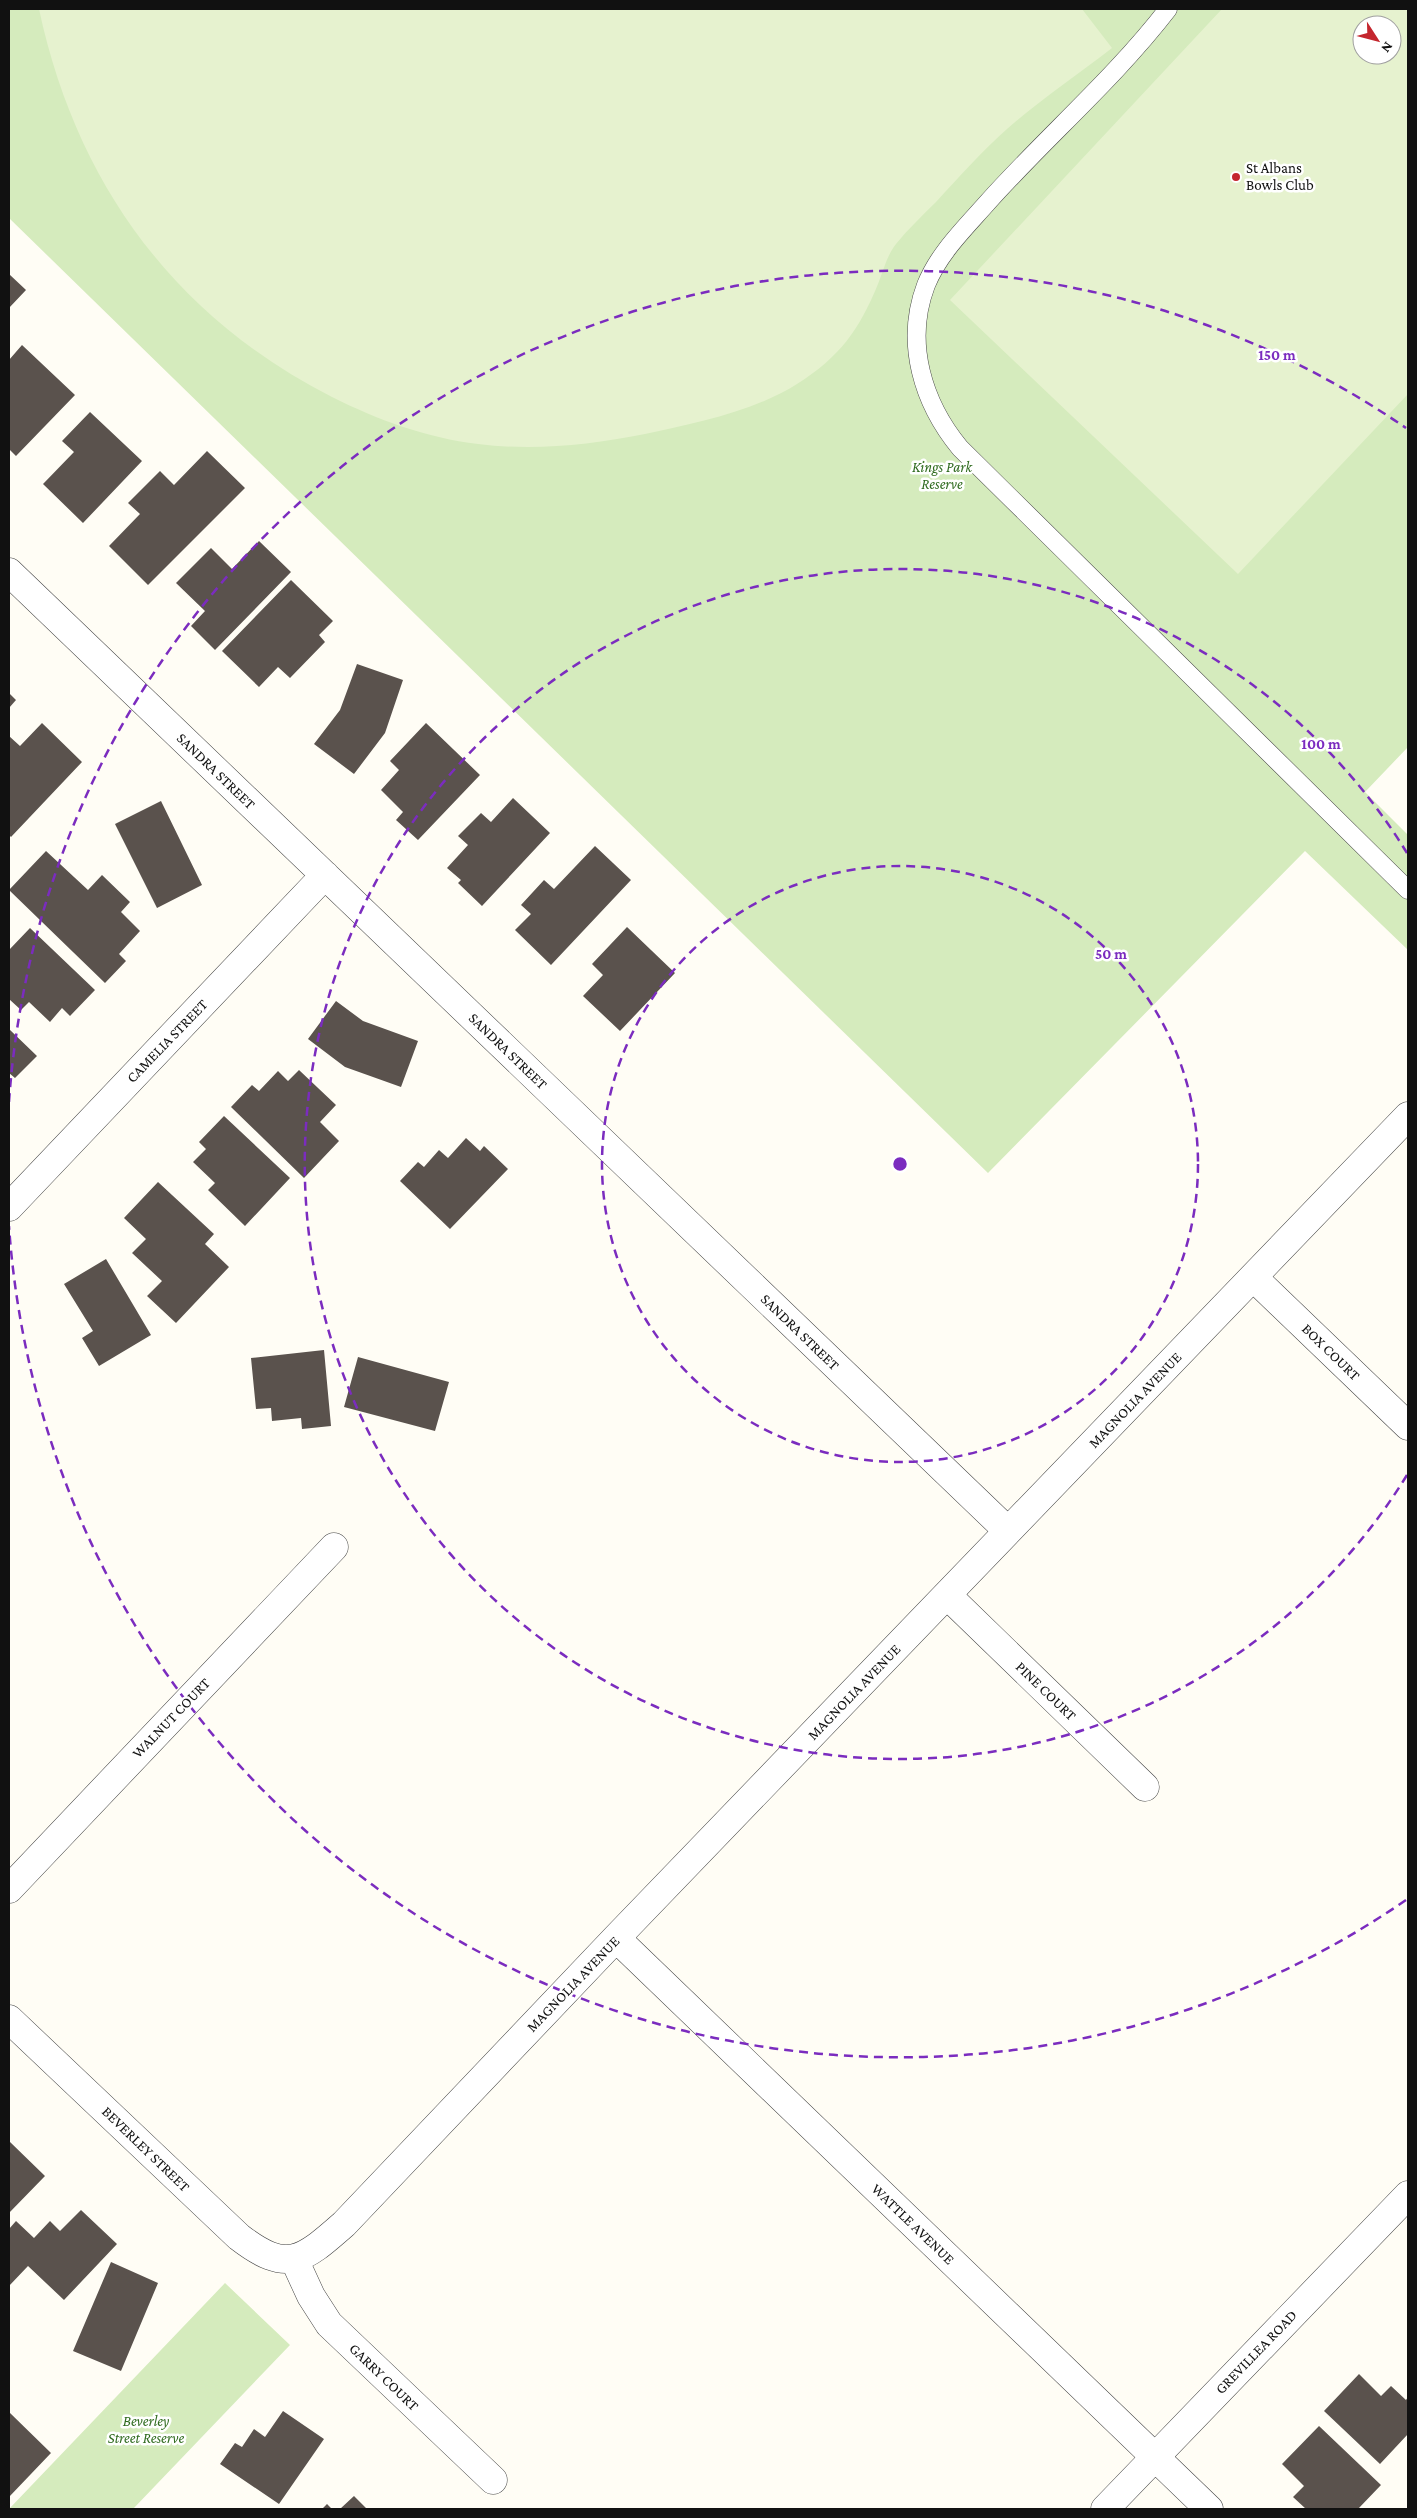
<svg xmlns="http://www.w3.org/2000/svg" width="1417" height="2518" font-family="'Crimson Pro',serif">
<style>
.green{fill:#d5ebbd;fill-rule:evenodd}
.pitch{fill:#e6f2cf;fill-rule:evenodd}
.building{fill:#5a524d}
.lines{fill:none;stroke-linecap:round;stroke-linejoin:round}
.lane-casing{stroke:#444;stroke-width:19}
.street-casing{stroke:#444;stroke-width:29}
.lane{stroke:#fff;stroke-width:18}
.street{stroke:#fff;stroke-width:28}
.ring{fill:none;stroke:#7b2cbf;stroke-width:2.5;stroke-dasharray:9 6}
.poi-dot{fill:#c4262e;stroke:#fff;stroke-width:2}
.labels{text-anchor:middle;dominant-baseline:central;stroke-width:5;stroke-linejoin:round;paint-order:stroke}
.poi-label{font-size:15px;fill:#111;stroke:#fff;text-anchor:start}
.park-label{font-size:15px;font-style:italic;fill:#2f6b1f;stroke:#fff}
.street-label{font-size:15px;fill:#111;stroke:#fff}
.centre{fill:#7b2cbf;stroke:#fff;stroke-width:2.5}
.ring-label{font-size:15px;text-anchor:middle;font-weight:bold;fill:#7b2cbf;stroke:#fff;stroke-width:5;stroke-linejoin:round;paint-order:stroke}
</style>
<rect width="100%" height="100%" fill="#fffdf5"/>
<path class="green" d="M9,9H1408V747L1365,792L1408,835V950L1305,851L988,1173L9,218ZM1362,25H1392V55H1362Z
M225,2283L290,2345L133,2509H9Z"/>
<path class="pitch" d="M39,9H1082L1112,48C1077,75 1040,100 1007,129C982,151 959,177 936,202C922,216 908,229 896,244C887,255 883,272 878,284C859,330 840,357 797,384C755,411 693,424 645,434C589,445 534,451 478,444C427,438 378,420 332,397C173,316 76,182 39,9Z
M1222,9H1408V394L1238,574L950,300ZM1362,25H1392V55H1362Z"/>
<path class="building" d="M9,274L26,290L9,308Z
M22,345L75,395L16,456L9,449V360Z
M90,412L142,461L83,523L43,484L74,452L62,441Z
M207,451L245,488L148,585L109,546L140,514L128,503L160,471L174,485Z
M259,541L291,572L215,650L191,626L205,611L176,583L211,548L232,569Z
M291,580L333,621L319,635L325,642L290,678L278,667L259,687L222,651Z
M357,664L403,680L385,733L354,774L314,744L340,710Z
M9,693L16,700L9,708Z
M42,723L82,762L11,837L9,835V736L20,746Z
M426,723L480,775L418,840L396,820L403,812L381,790L399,770L390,761Z
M513,798L550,833L482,906L458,883L461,880L447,868L468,845L458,836L481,813L491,822Z
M161,801L202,885L157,908L115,824Z
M595,846L631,880L551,965L515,930L531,914L521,905L544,880L554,889Z
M46,851L88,890L102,875L130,902L121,912L140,931L119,954L126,961L105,983L9,890Z
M627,927L675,973L620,1031L583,996L603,975L592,964Z
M30,928L95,990L70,1016L62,1008L50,1022L29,1002L21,1010L9,999V950Z
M336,1001L363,1021L418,1041L401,1087L345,1067L308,1039Z
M9,1029L37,1056L15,1078L9,1073Z
M299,1070L336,1105L320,1122L339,1141L304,1178L231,1107L252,1085L259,1091L278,1071L288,1081Z
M224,1116L290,1178L245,1226L208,1190L215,1183L193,1162L206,1149L199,1142Z
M466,1138L480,1151L484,1146L508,1169L450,1229L400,1181L418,1162L424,1167L439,1150L448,1158Z
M158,1182L214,1234L205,1244L229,1267L176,1323L147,1296L162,1281L132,1253L146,1239L124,1218Z
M106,1259L151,1335L99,1366L82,1338L93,1331L64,1284Z
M324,1350L331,1426L302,1429L301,1418L272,1421L271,1408L256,1409L251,1358Z
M358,1357L449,1382L435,1431L344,1407Z
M9,2141L45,2176L9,2213Z
M81,2210L117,2244L64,2300L28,2266L9,2286V2229L16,2221L34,2238L50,2221L60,2231Z
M111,2262L158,2283L121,2371L73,2351Z
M1359,2374L1381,2396L1391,2386L1406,2400L1408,2397V2434L1380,2464L1324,2411Z
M283,2411L324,2439L279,2504L220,2464L235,2443L242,2447L254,2429L265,2437Z
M9,2412L51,2453L9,2497Z
M1319,2426L1381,2485L1358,2509H1306L1293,2497L1304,2486L1282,2464Z
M354,2496L367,2509H340Z
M327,2504L332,2509H322Z"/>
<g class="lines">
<defs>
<path id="lane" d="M1168,9C1114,79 1046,137 987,203C964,229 939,253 926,285C904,343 923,403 960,448L1408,890"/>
<path id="street" d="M9,572L1008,1531
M9,1207L325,875
M1253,1277L1408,1426
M947,1595L1145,1787
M9,1889L334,1547
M616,1938L1209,2509
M9,2019L239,2237C287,2274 302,2261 344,2224L616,1938L1408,1116
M294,2259L311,2296L329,2324L493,2480
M1105,2509L1408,2195"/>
</defs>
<use href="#lane" class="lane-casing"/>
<use href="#street" class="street-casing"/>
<use href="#lane" class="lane"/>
<use href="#street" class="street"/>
</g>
<g class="ring">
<circle cx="900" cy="1164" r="298"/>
<path d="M1407 1475A595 595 0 1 1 1407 853"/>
<path d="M1406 1900A893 893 0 0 1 9 1226M9 1102A893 893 0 0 1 1406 428"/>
</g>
<circle class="poi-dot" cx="1236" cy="177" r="5"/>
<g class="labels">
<g class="poi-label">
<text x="1246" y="168">St Albans<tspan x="1246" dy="17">Bowls Club</tspan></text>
</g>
<g class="park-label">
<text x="942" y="467">Kings Park<tspan x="942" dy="17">Reserve</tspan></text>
<text x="146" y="2421">Beverley<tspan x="146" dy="17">Street Reserve</tspan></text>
</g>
<g class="street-label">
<text transform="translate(216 771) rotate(44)">SANDRA STREET</text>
<text transform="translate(167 1041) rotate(-46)">CAMELIA STREET</text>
<text transform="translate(508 1051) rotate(44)">SANDRA STREET</text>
<text transform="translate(800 1332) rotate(44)">SANDRA STREET</text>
<text transform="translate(1331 1352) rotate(44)">BOX COURT</text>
<text transform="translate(1135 1400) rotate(-46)">MAGNOLIA AVENUE</text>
<text transform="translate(1046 1691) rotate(44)">PINE COURT</text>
<text transform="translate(854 1692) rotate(-46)">MAGNOLIA AVENUE</text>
<text transform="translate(171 1718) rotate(-46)">WALNUT COURT</text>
<text transform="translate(573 1984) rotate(-46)">MAGNOLIA AVENUE</text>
<text transform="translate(146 2149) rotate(44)">BEVERLEY STREET</text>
<text transform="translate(913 2224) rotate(44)">WATTLE AVENUE</text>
<text transform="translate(1256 2352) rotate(-46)">GREVILLEA ROAD</text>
<text transform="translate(384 2377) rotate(44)">GARRY COURT</text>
</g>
</g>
<circle cx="900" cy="1164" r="8" class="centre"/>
<g class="ring-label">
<text x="1277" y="360">150 m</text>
<text x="1321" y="749">100 m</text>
<text x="1111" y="959">50 m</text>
</g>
<rect width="1417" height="2518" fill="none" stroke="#111111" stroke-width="20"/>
<g transform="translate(1377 40) rotate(126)"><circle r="24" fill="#ffffff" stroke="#a0a0a0"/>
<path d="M0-4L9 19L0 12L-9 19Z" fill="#c4262e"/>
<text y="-8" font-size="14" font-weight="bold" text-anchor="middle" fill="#111111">N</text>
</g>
</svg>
